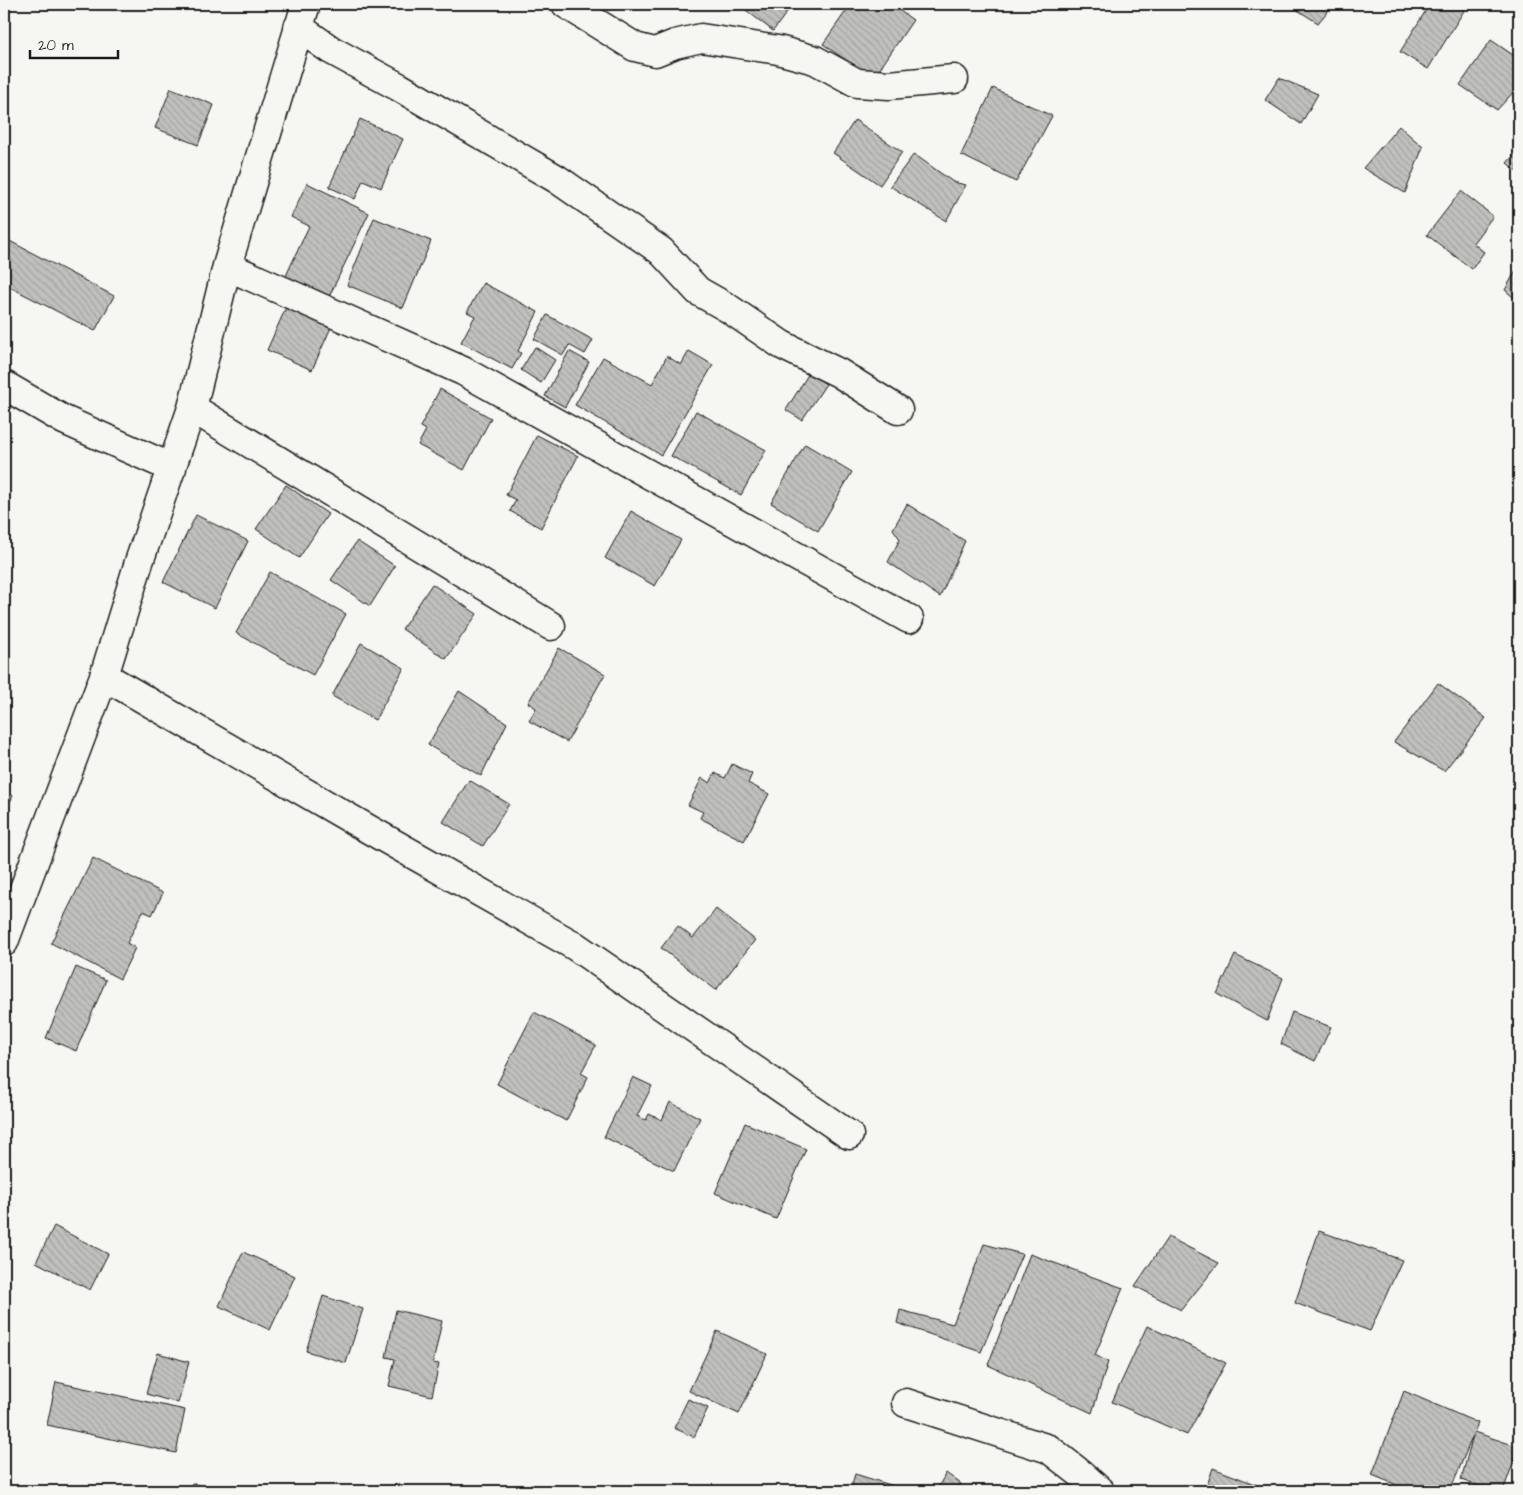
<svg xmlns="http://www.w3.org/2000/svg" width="1523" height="1495" font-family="'Architects Daughter',sans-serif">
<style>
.building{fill:url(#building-back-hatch);stroke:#1c1c1c}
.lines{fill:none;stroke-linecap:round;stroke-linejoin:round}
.minor-casing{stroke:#1c1c1c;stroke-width:31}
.minor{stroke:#f6f6f2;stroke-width:28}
</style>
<defs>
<pattern id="building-back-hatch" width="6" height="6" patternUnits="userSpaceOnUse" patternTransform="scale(1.25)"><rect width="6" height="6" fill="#c0c0bd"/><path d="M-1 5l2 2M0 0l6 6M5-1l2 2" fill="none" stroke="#a4a4a2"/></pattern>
</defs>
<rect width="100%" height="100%" fill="#f6f6f2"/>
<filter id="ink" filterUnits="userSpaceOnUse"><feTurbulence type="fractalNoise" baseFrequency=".02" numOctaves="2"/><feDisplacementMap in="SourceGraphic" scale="10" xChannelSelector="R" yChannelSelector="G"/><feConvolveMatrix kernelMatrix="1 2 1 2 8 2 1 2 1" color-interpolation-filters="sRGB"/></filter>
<g filter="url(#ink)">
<path class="building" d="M738,4H793L773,31Z
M851,4H890L913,20L873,79L823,44Z
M1288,4H1331L1333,5L1318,23Z
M1430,4H1457L1465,9L1428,69L1400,52Z
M1491,40L1519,59V86L1497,110L1460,85Z
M1279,78L1318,94L1301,124L1265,100Z
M171,88L214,105L198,145L155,128Z
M993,88L1052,116L1016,182L961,155Z
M360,119L403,139L381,188L363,180L355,199L329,187Z
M855,120L902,152L880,185L833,153Z
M1399,126L1423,147L1405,193L1363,168Z
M1519,149V173L1507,163Z
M914,154L953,182L966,185L946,221L890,186Z
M307,183L369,213L328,299L285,278L309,226L291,217Z
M1461,191L1493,216L1473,243L1484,252L1472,269L1427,235Z
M374,218L431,241L403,308L347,285Z
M4,238L114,296L95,331L4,284Z
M1519,265V302L1505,290Z
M483,283L538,312L518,351L521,353L512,369L461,342L475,316L467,312Z
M288,303L333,323L312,370L267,350Z
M547,315L593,340L585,354L569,345L563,355L534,339Z
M535,347L555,360L541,383L521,370Z
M569,351L589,362L565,407L545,396Z
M689,351L713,365L661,455L575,405L603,357L652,384L667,356L681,365Z
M809,373L826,384L802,420L786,410Z
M440,389L491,418L464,470L418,445L426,430L420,427Z
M696,411L766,450L741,495L671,456Z
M537,435L578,456L541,528L510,511L516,500L506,495Z
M805,444L852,472L818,531L771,503Z
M286,485L328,514L299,558L256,529Z
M907,504L965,541L940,597L888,562L900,539L893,529Z
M631,511L681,540L655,586L605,558Z
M196,515L248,541L215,608L163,582Z
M357,541L395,566L370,606L331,580Z
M270,572L346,614L313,675L236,633Z
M432,584L477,614L446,659L402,629Z
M361,643L404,668L375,720L332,696Z
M559,648L605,674L567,742L529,721L536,708L528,703Z
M1438,683L1486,718L1444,771L1394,742Z
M459,691L507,723L481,776L428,745Z
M732,764L752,774L748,783L769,794L744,841L700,818L703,812L688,805L702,778L710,783L715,773L725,778Z
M469,780L509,804L483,846L443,822Z
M4,792L13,796L4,814Z
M93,858L163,893L152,915L143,911L127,943L135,948L120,979L51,943Z
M716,909L755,940L716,990L661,948L678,926L693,938Z
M1235,955L1283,978L1267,1021L1217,994Z
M76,967L106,980L76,1051L46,1038Z
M534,1012L596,1045L581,1073L588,1077L566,1121L497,1084Z
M1292,1012L1331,1027L1315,1061L1281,1044Z
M633,1077L652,1086L637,1116L646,1120L649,1114L662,1120L670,1102L700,1118L674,1171L604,1137Z
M745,1123L806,1149L776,1219L715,1193Z
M54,1226L108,1254L90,1290L36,1262Z
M1319,1231L1402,1260L1370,1331L1295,1303Z
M1168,1237L1219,1263L1181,1310L1135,1286Z
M984,1244L1022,1254L981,1352L897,1323L900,1310L953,1324Z
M243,1252L295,1276L270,1330L219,1306Z
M1030,1254L1123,1288L1095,1355L1108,1362L1092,1413L988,1365Z
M323,1296L363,1309L346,1363L306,1351Z
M396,1310L442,1321L433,1363L439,1364L432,1396L389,1386L395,1359L386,1357Z
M1147,1326L1226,1363L1187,1435L1112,1402Z
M717,1331L767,1354L739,1414L689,1391Z
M158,1353L189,1362L178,1403L146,1394Z
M56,1382L185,1410L176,1453L47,1425Z
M1404,1391L1478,1423L1450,1491H1412L1372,1475Z
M688,1399L708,1408L694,1437L674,1428Z
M1474,1432L1519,1447L1503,1491H1494L1461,1480Z
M1213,1468L1257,1485L1255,1491H1205Z
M946,1473L961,1484L957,1491H936Z
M855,1474L910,1491H850Z
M192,1483L220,1491H189Z"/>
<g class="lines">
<defs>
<path id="minor" d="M566,4L635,47L655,52L675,44L701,38L778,50L815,60L857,83L889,85L954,79
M298,27L331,50L399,87L557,179L661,251L698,291L728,308L782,345L839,373L898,410
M227,266L463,371L909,619
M4,385L64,420L172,468
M192,408L551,626
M104,676L370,830L575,946L849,1135
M4,942L104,676L139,562L192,408L227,266L306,4
M906,1403L1049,1449L1081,1474L1100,1491"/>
</defs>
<use href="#minor" class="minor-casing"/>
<use href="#minor" class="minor"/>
</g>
</g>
<rect width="1523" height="1495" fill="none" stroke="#f6f6f2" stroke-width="20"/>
<rect x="10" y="10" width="1503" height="1475" fill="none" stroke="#1c1c1c" stroke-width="2" filter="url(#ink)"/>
<path d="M30 50v8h88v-8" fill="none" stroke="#1c1c1c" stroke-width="2.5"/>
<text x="38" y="50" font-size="15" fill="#1c1c1c" stroke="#f6f6f2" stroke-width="4" paint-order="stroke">20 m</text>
</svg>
